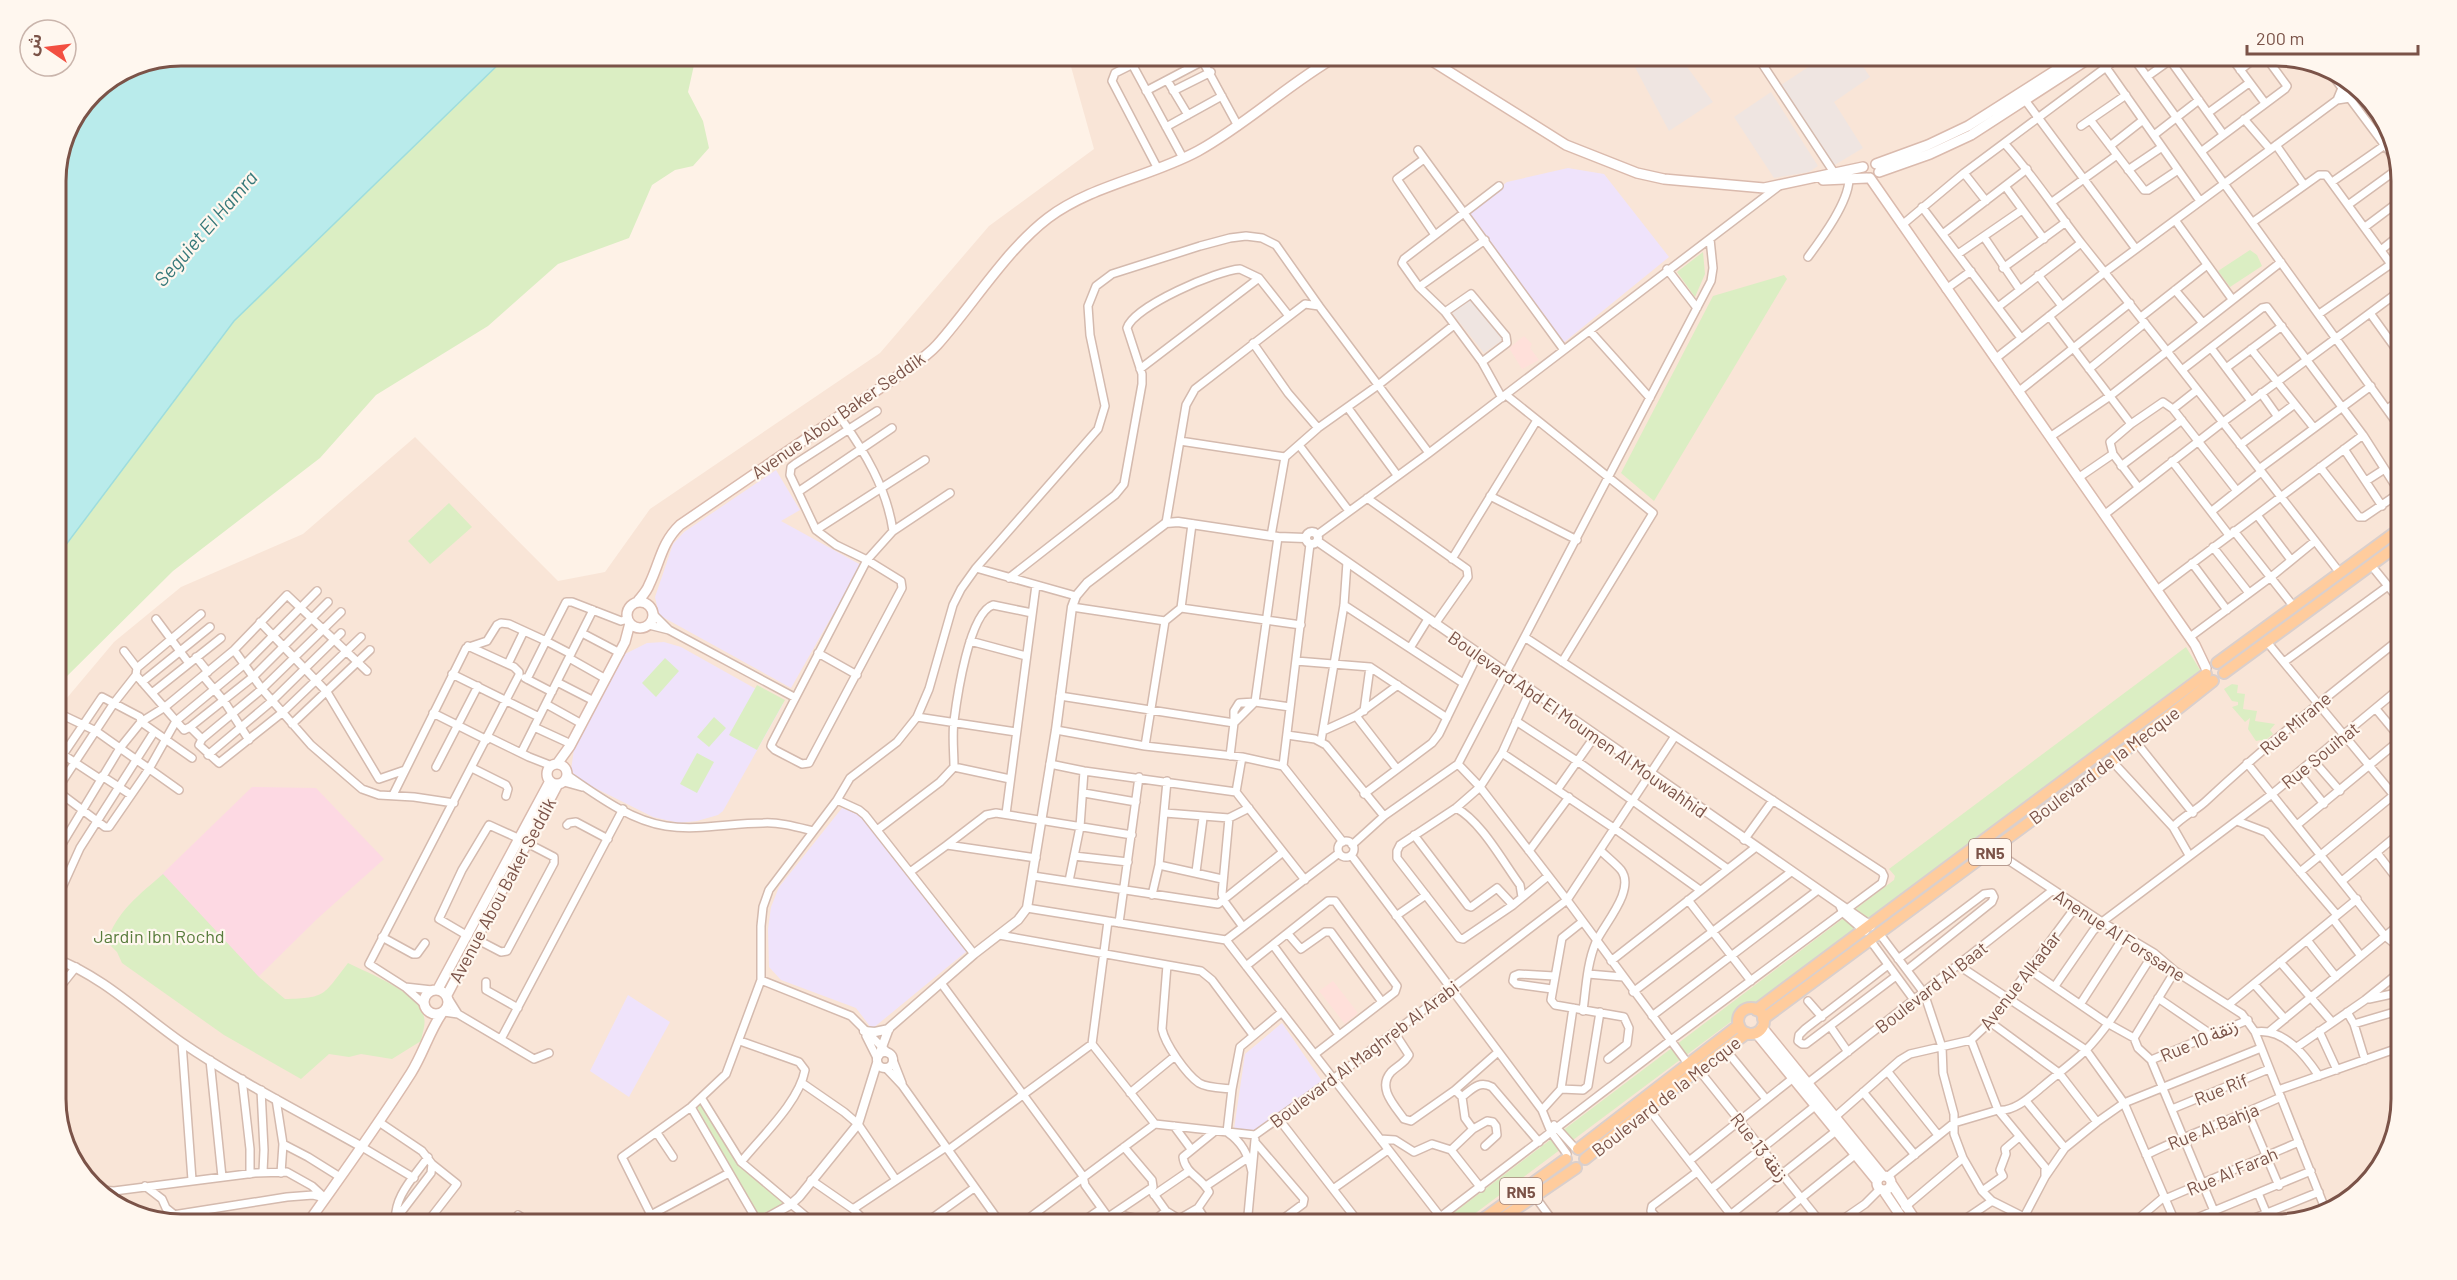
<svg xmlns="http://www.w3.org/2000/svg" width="2457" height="1280" font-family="Barlow,'Noto Sans Arabic',sans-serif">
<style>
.residential{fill:#f9e5d7}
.commercial{fill:#ffe0da}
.industrial{fill:#efe5e1}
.education{fill:#efe3fb}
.medical{fill:#fdd9e3}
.green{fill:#dbeec3}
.water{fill:#b9ebeb;stroke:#9edddd;stroke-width:1.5}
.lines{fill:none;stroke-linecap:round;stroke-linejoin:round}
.minor-casing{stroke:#d4baae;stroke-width:10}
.tertiary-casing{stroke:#d4baae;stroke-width:11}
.secondary-casing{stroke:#dabaad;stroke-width:12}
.primary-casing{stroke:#dacfcc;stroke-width:14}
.minor{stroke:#fff;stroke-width:7}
.tertiary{stroke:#fff;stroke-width:8}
.secondary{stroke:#fff;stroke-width:9}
.primary{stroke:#ffcc9d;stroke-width:10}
.labels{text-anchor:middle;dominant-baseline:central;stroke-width:4.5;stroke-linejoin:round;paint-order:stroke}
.shield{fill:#fff7ef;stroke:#a3847a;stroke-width:1.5}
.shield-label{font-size:16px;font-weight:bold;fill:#7b5348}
.street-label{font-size:18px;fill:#7b5348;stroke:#fff7ef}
.park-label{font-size:18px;fill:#587c3c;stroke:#fff7ef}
.water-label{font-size:20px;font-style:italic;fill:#37797a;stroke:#fff7ef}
.rim{fill:none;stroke:#7b5348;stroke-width:3}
</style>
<rect width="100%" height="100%" fill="#fef2e7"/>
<path class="residential" d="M1068,56H2276L2332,69L2381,111L2401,173V1099L2388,1155L2339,1208L2277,1224H181L125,1211L76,1169L56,1108V711L114,642L181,587L303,534L415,437L558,581L605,572L650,509L880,353L989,226L1094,149Z"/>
<path class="commercial" d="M1524,336L1532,344L1530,348L1539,360L1522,369L1509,348Z
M1333,981L1358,1013L1345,1024L1319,991Z"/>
<path class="industrial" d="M1629,56H1679L1713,102L1669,131Z
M1825,56H1856L1870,77L1834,102L1863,148L1833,166L1781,85Z
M1771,92L1818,166L1809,172L1774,178L1734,117Z
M1473,298L1504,339L1484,353L1452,313Z"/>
<path class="education" d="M1568,168L1604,174L1669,257L1562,344L1468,212L1507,182Z
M776,470L800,510L781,521L861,565L791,688L659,615L655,597L673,544L684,532Z
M664,642L681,647L783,704L723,811L718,815L697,821L679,823L653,817L577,779L571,770L574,749L625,654L647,643Z
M842,808L864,817L967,951L872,1029L856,1008L781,980L769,967L768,929L771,907L779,887Z
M628,995L670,1022L629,1097L590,1071Z
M1282,1023L1324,1084L1255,1131L1234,1129L1245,1054Z"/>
<path class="medical" d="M252,787L316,788L384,859L317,919L254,981L156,880Z"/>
<path class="green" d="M507,56H696L688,92L703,121L709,148L693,166L675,170L652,185L629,238L558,264L488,326L376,395L320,458L173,571L56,687V558L234,321Z
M2250,250L2257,255L2262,266L2230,287L2218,271Z
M1703,252L1705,274L1695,297L1677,272Z
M1784,275L1787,279L1654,501L1621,473L1713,296Z
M449,503L472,527L430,564L408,541Z
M2186,647L2200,670L1461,1224H1439L1894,880L1895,876L1889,869Z
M665,658L679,671L656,697L642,683Z
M2232,684L2238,685L2237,693L2245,694L2243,709L2257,711L2255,721L2275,724L2270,730L2273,734L2262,743L2261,740L2256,741L2248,729L2250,718L2245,722L2232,707L2238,705V702L2232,701L2224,689Z
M757,685L785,700L757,750L729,735Z
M714,717L726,728L709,747L697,737Z
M697,753L714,762L697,793L680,784Z
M163,874L259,977L285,999C327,998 323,995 348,963C368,973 420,993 424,1017C426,1024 422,1034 421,1041L392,1059L361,1054L349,1057L329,1054L301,1079L224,1035L122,963L117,952L107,942C116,912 140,894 163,874Z
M698,1104H702L738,1163L783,1201V1204L759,1215L756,1213L697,1107Z"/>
<path class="water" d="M181,56H507L234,321L56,558V173L67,130L112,90L123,72L133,65Z"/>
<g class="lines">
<defs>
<path id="minor" d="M1149,56L1115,73L1112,81L1158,169
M1200,56L1238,126
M1757,56L1835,174
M2098,56L2200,201
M2132,56L2401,429
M2230,56L2265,103
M2170,60L2223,134
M1132,64L1183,158
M2327,68L2398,163
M2240,70L2258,56
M2148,76L2176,56
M1167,80L1188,115
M1146,91L1203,61
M1173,91L1211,72
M2367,99L2385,123
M2025,100L2136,249
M2337,100L2342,88L2348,83
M2208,113L2249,83
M2244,119L2270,149
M2091,121L2144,190H2148L2178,170
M2081,126L2126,95
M1166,127L1222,96
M2154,135L2199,100
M2005,144C2033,175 2056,211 2082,244C2169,353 2255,463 2340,573
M2276,145L2304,185
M2110,146L2143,120
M1418,150L1564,350
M2202,151L2285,89L2287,86L2265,56
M1424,159L1397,179L1435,235
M2128,170L2162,147
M1964,173L1986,201
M2332,182L2385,145
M1499,186L1404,259L1402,263L1419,287L1445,312L1482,362L1502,398
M2005,186L2044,239
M2052,202L2117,155
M2348,205L2392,173L2399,165
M1922,207L2021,338
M2175,220L2232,299
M2253,222L2319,175H2326L2401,278
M1902,225L1964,173L2121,56
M2365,227L2401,200
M1944,233L2027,169
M1984,237L2020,290
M2381,250L2401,234
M1958,254L2022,210
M1808,257C1822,238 1848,203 1849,180
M2003,268L2066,222
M1667,269L1697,308
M2038,275L2062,306
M1419,287L1485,240
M1946,289L1971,271
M2175,290L2202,322
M1998,307L2081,243
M1445,312L1471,294L1506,336L1507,343L1482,362
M2370,313L2401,356
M2319,314L2391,264
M2049,316L2131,424
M2141,317L2207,265
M1590,331L1650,398
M1253,343L1288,393L1318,428
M2211,348L2251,401
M2251,349L2314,428
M1995,359L2105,272L2337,100L2350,98L2359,92
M2226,368L2282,326
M1140,369L1259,278
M2089,369L2145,323
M2182,370L2262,308L2267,307L2363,435L2400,493
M2018,392L2130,303
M2261,393L2278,417
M1506,395L1653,513L1562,662
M1348,408L1397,475
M2173,409L2197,390
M2387,409L2401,399
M877,411L795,464L791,467L790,475L816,530L836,545L867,560L901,581L902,588L809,763L802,764L775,750L771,746L772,743L867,560L893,531L950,493
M840,417C865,452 887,489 893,531
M2050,437L2110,396L2281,262
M1180,441L1285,457L1318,428L1377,386L1454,325
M1299,445L1349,511
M2240,445L2295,404
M2344,449L2382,506
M2172,461L2229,535
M2121,466L2182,420
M2320,467L2359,517H2364L2401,492
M2259,469L2371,386
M2078,478L2113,454
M2366,481L2383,470
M2138,487L2113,454L2110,442L2131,424L2163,402L2173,409L2237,491
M798,492L892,428
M1490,496L1577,540
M1367,498L1467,569L1468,577L1435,624
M2212,511L2261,472
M2104,515L2223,422L2401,290
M2257,515L2291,560
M1166,523L1186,405L1195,389L1305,304L1319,306L1429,453
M816,530L925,460
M2234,531L2294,607
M1317,535L1429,453L1779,186
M1271,536L1285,457
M1310,544L1283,766L1343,842
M2213,547L2249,593
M1452,559L1537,420
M2192,563L2227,610
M2371,565L2401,602
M976,568L1076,596
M1009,578L1115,495L1124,484L1142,384V374L1127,328C1134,306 1218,270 1240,269L1259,278L1289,316
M2157,590L2363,435
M2392,590L2401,583
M1344,605L1463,683
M1072,607L1165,621
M1181,608L1301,625
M654,615L669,630
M156,619L188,662
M260,622L327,692L379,779L405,770
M649,625L669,630L794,697
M582,633L620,653
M2190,637L2271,577L2315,541
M970,641L1026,656
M2267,642L2401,804
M1410,648L1428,619
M234,650L262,689L311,745L362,789L379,795L414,797L454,803
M124,651L137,668L136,675L184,730L190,727L202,739L199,745L219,763L283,712L361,637
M818,653L857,675
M196,657L208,672
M569,658L606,679
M1296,661L1370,667L1447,718
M2284,662L2388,586
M508,664L524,631
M137,668L201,614
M452,674L539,717
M203,676L224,701L249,740
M525,678L552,692
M527,679L546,641L571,654
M142,682L210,627
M557,682L594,701
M1530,691L1502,753L1615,829L1700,890
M152,693L221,638
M1060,696L1234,723V711L1239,703L1255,702L1290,707
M546,704L582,724
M2376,709L2401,739
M1364,711L1370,667
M56,712L96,731L179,790
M433,713L487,740
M1356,716L1397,769
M917,717L1016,732
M1516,721L1577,761L1728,869
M292,724L370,650
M190,727L254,676L328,602
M534,727L571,744
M1056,730L1145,746L1242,757L1283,766
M1323,731L1356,716L1398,685
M1287,735L1315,739L1326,745L1384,816
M488,737L529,757L552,766
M202,739L262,689L341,612
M1321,741L1344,605L1347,562
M2136,742L2193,813
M1145,746L1165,621L1181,608L1192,524
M56,750L100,779
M521,753L593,610
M1502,753L1480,787L1456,808L1400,845L1397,851V858L1459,938L1463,939L1513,905L1548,876
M208,755L272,701L341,633
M1230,756L1234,723L1255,702L1278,537
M2313,760L2340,791
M2112,761L2173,827
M2247,763L2385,936L2396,945L2401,955
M1050,764L1084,771L1236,792L1305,880
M1458,764L1480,787L1567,900L1689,1065
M56,765L102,697L140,717L141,722L192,758
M436,767L478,686
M954,767C954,752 952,736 954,721C957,697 969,613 993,605L1032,613
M472,768L506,785L508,789L506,796
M2299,773L2324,804
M567,775C596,795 631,821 666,826C698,831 731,823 763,823C780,822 797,827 813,831
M102,776L131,795
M564,782L582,787
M56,790L105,827H109L149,769L176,721L246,663L317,591
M1557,790L1595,736
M56,791L114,703L136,675
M1236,792L1242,757
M1084,793L1136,802
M1364,794L1432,743L1439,734L1478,654
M393,795L466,648L487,641L497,625L501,623L509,624L546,641L566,602H572L621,621L628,619
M837,800L859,810L865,815L974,954
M1456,808C1481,821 1503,862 1520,885L1522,897
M1165,813L1229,818L1249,808
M1006,814L1036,585
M1229,818L1222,894L1224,901L1243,927
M2237,821L2266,832L2337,915
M567,825L569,823L576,822L608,839
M2297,825L2401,739
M877,830L940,782L954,767L1010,779
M1414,835L1468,906L1471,907L1497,888L1513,905
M1744,840L1773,800
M1338 849a8 8 0 1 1 16 0a8 8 0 1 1-16 0Z
M947,845L986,815L996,813L1132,835
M1352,845L1384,816L1458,764L1711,281L1713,268L1710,239
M1993,850L2102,922L2154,953L2175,971L2242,1014L2255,1032C2283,1027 2305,1055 2319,1076
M1529,851L1569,797
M2377,853L2401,884
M56,854L120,748L141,722L165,707L234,650L287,595L367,671
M1351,855L1542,1110L1551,1132L1567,1154
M2189,855L2173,827C2182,817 2195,811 2205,802C2267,744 2334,691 2401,638
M1074,856L1128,862
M1159,865L1222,879
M910,872L947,845L1036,858
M1196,872L1203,818
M2300,872L2401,789
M1033,876L1218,904L1283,852
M1069,881L1080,827L1084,771
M2342,881L2401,832
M1152,895L1159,865L1167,781
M1688,900L1751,981
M56,901L80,848L154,732
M1027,908L1226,940L1446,1224
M56,911V925
M1396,916L1426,895
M2333,919L2361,956
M1582,922L1562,938L1551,1000L1555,1005L1624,1017L1629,1028L1627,1044L1608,1059
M1119,923L1139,777
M1879,933L1924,993L1942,1047L1943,1073L1954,1114V1134L1963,1158L1982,1191L1992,1201L2038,1224
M1288,934L1301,949L1325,932H1331L1382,1002
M999,935L1201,971L1212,980L1253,1035
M468,936L439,919L462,870L489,825L520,839
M382,937L413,954H417L425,943
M476,939L501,952L507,951L554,863V857L527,843
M1226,940L1339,853
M1870,940L1914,1000
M2307,940L2336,977
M1273,945L1339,1035
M1898,959L1984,894L1992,893L1994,897L1992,902L1907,970
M1611,961L1756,847
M2280,962L2332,1022
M1167,965L1162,1029C1165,1044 1186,1074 1199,1083C1207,1088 1222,1088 1232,1089
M1888,965L1805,1029L1799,1035L1798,1041L1802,1044H1806L1896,976
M1958,965L2086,1050L2124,1103L2176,1224
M1246,966L1328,901H1335L1397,986L1395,992L1315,1054
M2030,970L2107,1023L2134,1038L2138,1048L2151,1060L2214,1211
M1588,974L1623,977
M761,980L851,1016L888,1053
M486,982V990L518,1008
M941,983L1083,1176L1085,1185L1113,1224
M2254,984L2285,1019
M2055,986L2093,931L2102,922L2272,794L2401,687
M405,987L369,964L519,675V672L514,667L468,646
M1552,989L1516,984L1513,981L1514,976L1519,974L1554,976
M56,992L76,967
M1633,992L1791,872
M2158,998L2212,1035
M2369,999L2401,992
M1808,1001L1822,1017
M2081,1003L2125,935
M424,1004L405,987L432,990
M2228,1005L2357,899
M1583,1011C1586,988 1587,963 1596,942C1604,924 1636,890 1621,870C1615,863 1607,857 1600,850
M444,1012L458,1014L448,998
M2347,1012L2354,1024L2365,1060
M458,1014L534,1059L549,1053
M1652,1016L1818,890
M1990,1022L2059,1073L2097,1122
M2354,1024L2401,1010
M1830,1026L1848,1052
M2270,1031L2401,923
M2319,1031L2337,1070
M1394,1032L1409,1055C1405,1063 1397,1066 1391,1072C1377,1088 1394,1105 1404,1119L1411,1121L1455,1090L1462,1097L1465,1118L1473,1129L1451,1150
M2255,1032L2326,1211
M866,1036L877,1058
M2134,1038L2175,971
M501,1039L623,809
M1971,1040L1998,1110L2045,1167V1177
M740,1041L799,1062L805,1070C799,1102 762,1136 741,1162
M182,1043L192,1180
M1092,1044L1108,921
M2297,1047L2365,1000L2401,971
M1725,1049L1766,1099
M210,1060L222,1177
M893,1060L902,1083
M2151,1060L2248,1020
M886,1068L902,1085L1001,1224
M1698,1069L1822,1224
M1888,1072L1938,1135
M242,1079L250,1149V1174
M802,1083L844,1112L858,1124L896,1180
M1808,1083L2053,890
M1561,1089L1583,1090L1588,1086L1600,1012
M261,1090L264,1150L263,1172
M1455,1090L1498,1052
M2278,1090L2401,1047
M1863,1092L1915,1155
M1130,1093L1175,1056
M1462,1097C1472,1089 1479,1080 1492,1087L1539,1142
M276,1099L283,1144L281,1173
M702,1099L741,1162L815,1224
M2026,1101L2065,1148
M691,1107L759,1224
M1648,1108L1738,1224
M2172,1109L2269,1069
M1542,1110L1561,1089L1573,1008
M2248,1113L2279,1186
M1835,1117L1900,1060L1910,1054L1971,1040L1990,1022L2077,905
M1278,1118L1360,1224
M379,1122L422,1151L432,1164L431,1173L396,1219
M1554,1125L1575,1148
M1174,1126L1191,1149
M1473,1129L1487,1121L1493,1122L1496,1126L1497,1135L1485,1146
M657,1133L673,1157
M1380,1139L1395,1140L1414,1152L1432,1144L1451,1150L1481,1188
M1255,1142L1304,1199L1303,1204L1276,1224
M283,1144L308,1157L340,1177
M362,1147L414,1178
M948,1150L1092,1044L1155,1124
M2146,1155C2190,1133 2236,1118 2281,1097
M1689,1161L1792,1079
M1252,1172C1248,1154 1242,1142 1227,1132L1232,1089L1240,1047L1282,1012
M1887,1177L1954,1123L1998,1110C2014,1112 2030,1097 2042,1087C2056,1075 2071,1064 2085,1051C2113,1023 2132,985 2154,953
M811,1180L853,1209L868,1224
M145,1186L162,1199L166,1208L186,1224
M1206,1186L1249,1157
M1333,1189L1388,1150
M1711,1189L1815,1106
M100,1190L114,1191L255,1173L287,1172L312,1186L325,1198
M1151,1190L1166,1211L1179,1219L1198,1208
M1982,1191L2003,1176L2000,1170L2006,1154L2005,1149L2019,1137
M2258,1193L2271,1224
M1154,1195L1189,1171
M1534,1195L1555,1224
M2165,1199L2299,1142
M112,1200L114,1191
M1905,1207L1963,1158
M853,1209L946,1147
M173,1215L287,1197L313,1195L321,1197
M518,1215L533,1224
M651,1215L622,1157L691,1107L726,1074L761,980V926L763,907L769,890L837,800L850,778L897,742L917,717L929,689L953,605L961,589L976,568L1098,429L1105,406L1090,335L1088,306L1096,286L1112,274L1200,246L1230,238L1246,236L1262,238L1276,245L1319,306
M1107,1218L1153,1187L1152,1180L1124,1147
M267,1224L310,1221
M396,1224C392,1198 414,1177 428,1157
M426,1224L457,1184L432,1164
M634,1224L729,1173
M924,1224L974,1188
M1021,1224L1155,1124L1255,1135L1333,1079L1567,900L1675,736
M1079,1224L1101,1209
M1113,1224L1124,1216L1134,1218L1140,1224
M1150,1224L1166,1211
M1208,1224L1198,1208L1209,1192C1203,1178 1185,1174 1183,1157L1215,1131
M1240,1224L1245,1222L1248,1215L1255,1140
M1431,1224L1671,1040L1882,883L1884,876L1882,872L1526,638
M1662,1224L1651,1211L1652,1206L1697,1172
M1719,1224L1836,1131
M1769,1224L1856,1154
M1836,1224L1865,1204L1880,1189
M1893,1224L1901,1218
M1958,1224L1992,1201
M2014,1224L2024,1217L2045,1177L2065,1148L2097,1122L2124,1103L2261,1048
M2132,1224L2164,1197
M2182,1224L2311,1171
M2240,1224L2319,1192"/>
<path id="tertiary" d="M1306 538a6 6 0 1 1 12 0a6 6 0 1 1-12 0Z
M1317,541L1871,926
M1840,905L1843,912L1865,931
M56,959C102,976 141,1014 181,1042C238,1081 302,1113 362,1147
M864,1031L875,1032L889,1029
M877 1060a8 8 0 1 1 16 0a8 8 0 1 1-16 0Z
M879,1055L889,1028L974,954L1018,920L1027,908L1056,730L1072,607L1076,596L1087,583L1166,523L1178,522L1278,537L1305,538
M756,1224L790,1205L799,1197L858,1124L877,1063"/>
<path id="secondary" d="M1424,56L1566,145L1637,173L1664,179L1764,188L1863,167
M1876,164L1928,145L1968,126L2078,56
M1879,172L1930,154L1971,135L2093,56
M1870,178L2195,645L2206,668
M1823,180L1867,178
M638,601C642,596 647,591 649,585C660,563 661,543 680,525L905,371C916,363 928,355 937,345C972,306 1006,250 1048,218C1092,185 1150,177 1198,151C1247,124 1288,84 1337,56
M627 615a13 13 0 1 1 26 0a13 13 0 1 1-26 0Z
M547 774a10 10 0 1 1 20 0a10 10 0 1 1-20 0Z
M557,764L570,746L625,642L630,623
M438,989L550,781
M424 1002a12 12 0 1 1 24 0a12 12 0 1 1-24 0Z
M447,995L558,784
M1762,1027L1883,1176
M1756,1033L1877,1181
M1877 1183a7 7 0 1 1 14 0a7 7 0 1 1-14 0Z
M1891,1183L1918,1224
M1883,1190L1906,1224
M307,1224C342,1175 378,1125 411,1073C423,1054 429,1032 442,1013"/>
<path id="primary" d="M2217,663L2401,528
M2224,673L2401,543
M1738 1021a13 13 0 1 1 26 0a13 13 0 1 1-26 0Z
M1756,1010L2206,674
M1763,1019L2112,761L2213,681
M1578,1149L1739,1025
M1585,1159L1648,1108L1747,1033
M1476,1224L1566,1159
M1494,1224L1576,1168"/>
</defs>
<use href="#minor" class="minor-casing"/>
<use href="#tertiary" class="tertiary-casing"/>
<use href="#secondary" class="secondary-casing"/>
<use href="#primary" class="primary-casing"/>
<use href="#minor" class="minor"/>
<use href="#tertiary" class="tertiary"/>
<use href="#secondary" class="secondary"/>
<use href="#primary" class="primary"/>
</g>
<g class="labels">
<g class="shield">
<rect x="1969" y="839" width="42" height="26" rx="4.5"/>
<rect x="1500" y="1178" width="42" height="26" rx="4.5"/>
</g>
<g class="shield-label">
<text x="1990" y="852">RN5</text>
<text x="1521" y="1191">RN5</text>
</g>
<g class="street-label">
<text transform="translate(838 415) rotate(-35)">Avenue Abou Baker Seddik</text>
<text transform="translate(2295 723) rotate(-40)">Rue Mirane</text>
<text transform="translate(1578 724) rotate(35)">Boulevard Abd El Moumen Al Mouwahhid</text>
<text transform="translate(2320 755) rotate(-39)">Rue Souihat</text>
<text transform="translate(2104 765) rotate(-37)">Boulevard de la Mecque</text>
<text transform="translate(502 890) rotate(-62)">Avenue Abou Baker Seddik</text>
<text transform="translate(2120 935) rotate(33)">Anenue Al Forssane</text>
<text transform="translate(2020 980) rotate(-52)">Avenue Alkadar</text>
<text transform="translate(1931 987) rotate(-38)">Boulevard Al Baat</text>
<text transform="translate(2199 1040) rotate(-23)">Rue 10 زنقة</text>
<text transform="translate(1364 1054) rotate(-37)">Boulevard Al Maghreb Al Arabi</text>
<text transform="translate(2221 1089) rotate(-22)">Rue Rif</text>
<text transform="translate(1666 1096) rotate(-38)">Boulevard de la Mecque</text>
<text transform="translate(2213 1126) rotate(-22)">Rue Al Bahja</text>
<text transform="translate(1760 1147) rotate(52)">Rue 13 زنقة</text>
<text transform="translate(2232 1171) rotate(-23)">Rue Al Farah</text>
</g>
<g class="park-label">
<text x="159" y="936">Jardin Ibn Rochd</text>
</g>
<g class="water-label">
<text transform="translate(205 228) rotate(-49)">Seguiet El Hamra</text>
</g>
</g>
<path d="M0 0H2457V1280H0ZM181 66H2276A115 115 0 0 1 2391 181V1099A115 115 0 0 1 2276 1214H181A115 115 0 0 1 66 1099V181A115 115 0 0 1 181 66Z" fill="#fff7ef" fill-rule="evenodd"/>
<path class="rim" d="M181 66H2276A115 115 0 0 1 2391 181V1099A115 115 0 0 1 2276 1214H181A115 115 0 0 1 66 1099V181A115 115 0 0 1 181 66Z"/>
<g transform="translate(48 48) rotate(284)"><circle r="28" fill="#fff7ef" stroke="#cab5ac" stroke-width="1.5"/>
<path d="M0-4.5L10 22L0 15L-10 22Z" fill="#f34f41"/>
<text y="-9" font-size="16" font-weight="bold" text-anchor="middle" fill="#7b5348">ش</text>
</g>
<path d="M2247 45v9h171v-9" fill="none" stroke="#7b5348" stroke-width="3"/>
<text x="2256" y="45" font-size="18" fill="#7b5348" stroke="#fff7ef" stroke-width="4.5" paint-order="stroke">200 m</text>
</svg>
